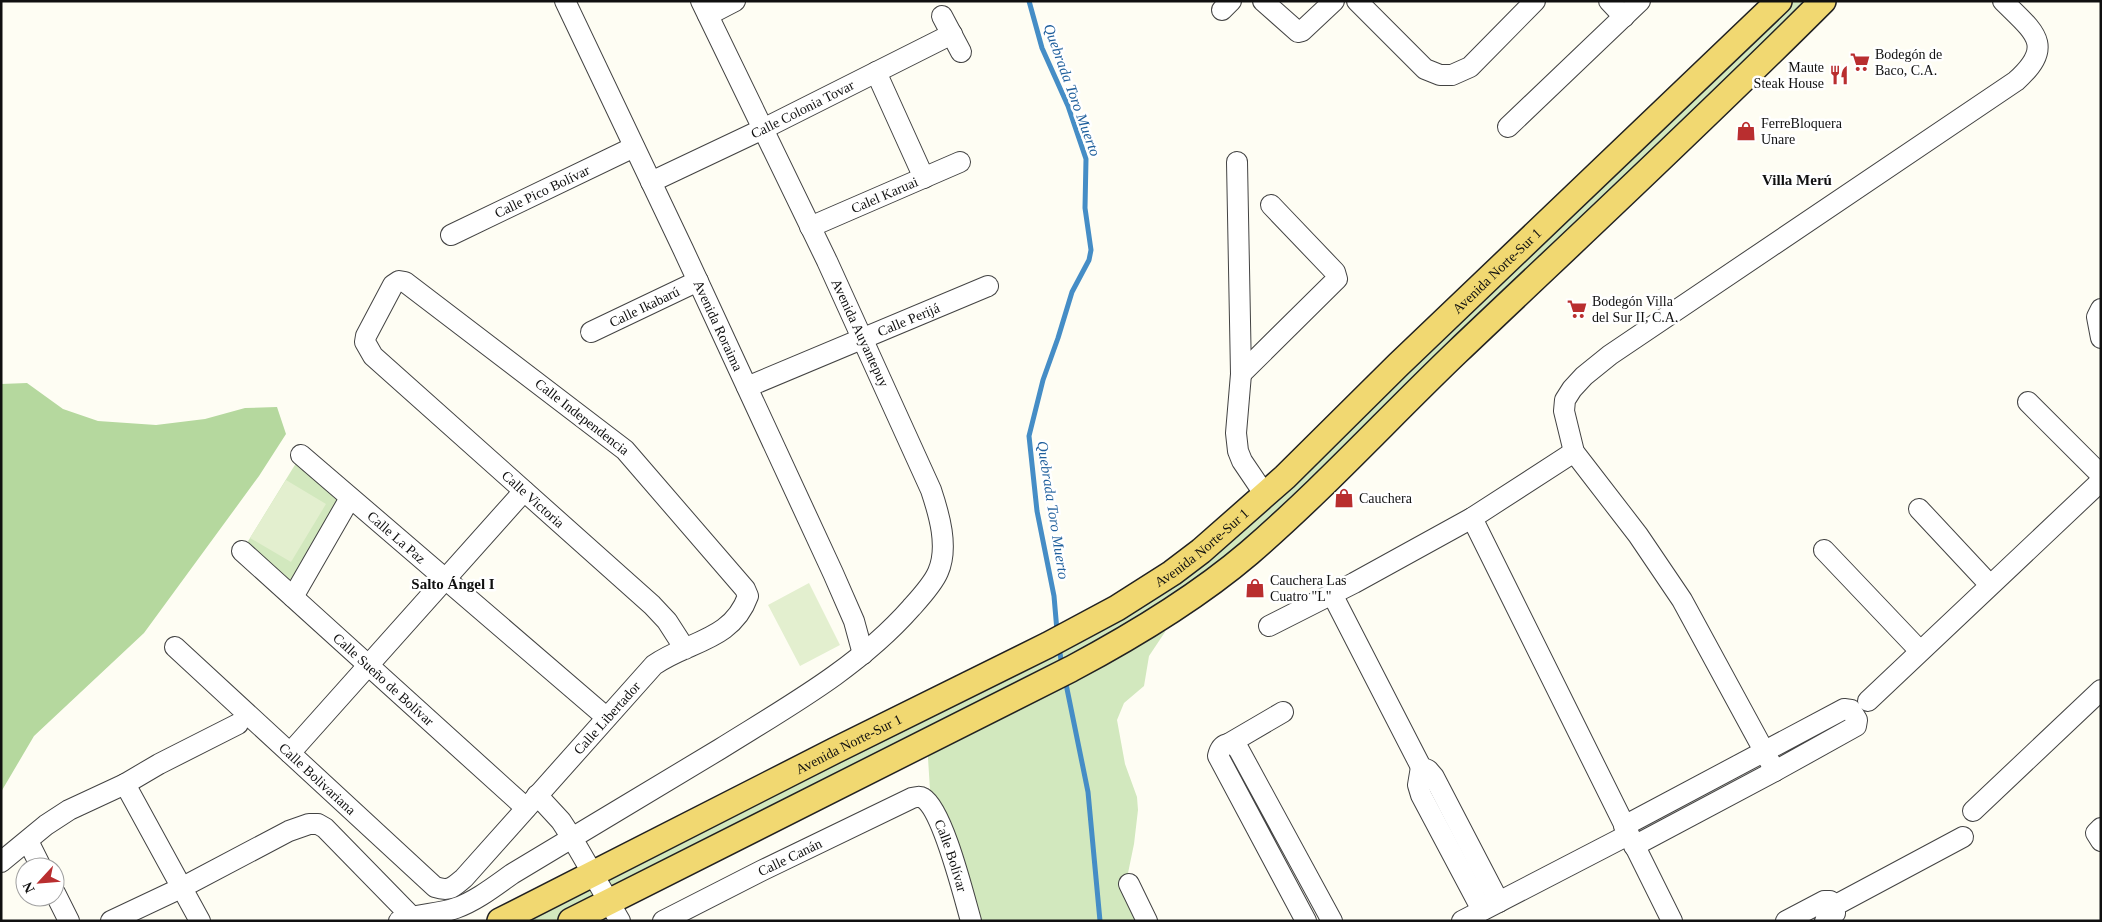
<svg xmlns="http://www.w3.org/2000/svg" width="2102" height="922" font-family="Georgia,serif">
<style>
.green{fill:#d2e8be}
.forest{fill:#b5d89e}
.pitch{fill:#e3efcf}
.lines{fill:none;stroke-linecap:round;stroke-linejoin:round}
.stream{stroke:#458dc6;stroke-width:5}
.minor-casing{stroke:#434343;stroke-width:22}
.major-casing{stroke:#212121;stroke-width:28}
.minor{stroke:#fff;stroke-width:20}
.major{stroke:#f1d871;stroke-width:25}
.labels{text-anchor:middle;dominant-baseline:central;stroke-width:5;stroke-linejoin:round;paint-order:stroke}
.poi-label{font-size:14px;fill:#101010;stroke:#fff;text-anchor:start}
.street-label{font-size:14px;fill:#101010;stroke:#fff}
.water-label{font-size:15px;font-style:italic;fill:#1f5f9c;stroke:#fff}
.neighbourhood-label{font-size:15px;font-weight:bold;fill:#101010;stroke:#fff}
</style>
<rect width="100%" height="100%" fill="#fefdf3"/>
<path class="green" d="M1779,1H1823L1166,624L1165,632L1149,656L1144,686L1124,703L1117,720L1125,764L1137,797L1138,810L1134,844L1127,878L1147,921H971L931,806L927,742L571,921H500L1144,592Z
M301,455L350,498L293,597L242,551Z"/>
<path class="forest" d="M27,383L63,409L98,421L156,425L205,419L245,408L277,407L286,434L259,476L144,633L34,736L1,792V384Z"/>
<path class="pitch" d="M286,480L326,504L291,562L250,538Z
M809,583L840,645L800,666L768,605Z"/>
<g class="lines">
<path class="stream" d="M1029,1L1042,48L1068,106L1086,159L1085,208L1091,250L1089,260L1072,292L1058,338L1043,380L1029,436L1037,511L1054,596L1057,631
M1059,647L1062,666
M1065,679L1088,792L1100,921"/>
<defs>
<g id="minor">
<path id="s1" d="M565,1L683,249L833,573L854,621L863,654"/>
<path d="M1263,1L1298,32L1302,31L1334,1"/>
<path d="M1357,1L1425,69L1440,75H1452L1470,67L1535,1"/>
<path d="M1609,1L1624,17"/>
<path d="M1222,10L1231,1"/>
<path d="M708,15L735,1"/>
<path d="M942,16L961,52"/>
<path d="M876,72L924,178"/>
<path d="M1508,127L1640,1"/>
<path d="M1237,162L1241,374L1236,433L1238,451L1242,461L1265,495"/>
<path id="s2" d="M651,182L763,129L952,34"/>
<path id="s3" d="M810,227L960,162"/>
<path id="s4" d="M451,235L634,147"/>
<path d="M2101,309L2097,317L2101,338"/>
<path id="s5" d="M591,332L698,281"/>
<path d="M1241,374L1337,279L1335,272L1271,205"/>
<path id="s6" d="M747,387L988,286"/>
<path d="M2028,402L2101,475"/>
<path id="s7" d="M301,455L606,717"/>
<path d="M1919,509L1990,585"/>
<path d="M1472,518L1672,921"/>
<path d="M1824,550L1920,651"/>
<path id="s8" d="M242,551L526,808"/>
<path d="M1332,594L1421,767L1428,770L1434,777L1499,902"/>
<path d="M293,597L350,498"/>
<path d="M1269,626L1354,583L1472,518L1574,452"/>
<path id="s9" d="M175,647L435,887C450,892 453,887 464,878L654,665C688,641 732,641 748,596L745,589L625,450L405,282L399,281L393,285L366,336L365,342L373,356L652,605L667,621L685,649"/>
<path d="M1868,701L2101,481"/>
<path d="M1230,743L1283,712"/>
<path d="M290,753L524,491"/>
<path d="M1421,767L1418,785L1421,795L1482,910"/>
<path d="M1775,771L1682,600L1638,535L1574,452L1564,411L1565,400L1572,389L1584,376L1610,355L2016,81C2056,45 2034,32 2003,1"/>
<path d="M125,784L200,921"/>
<path d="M537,795L561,821L572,838L620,921"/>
<path d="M1973,811L2101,690"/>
<path d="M1624,826L1844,709L1851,710L1857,720L1856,726L1775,771L1634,846"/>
<path d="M2101,828L2096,833L2101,841"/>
<path d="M28,841L41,867"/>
<path d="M1,862L46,825L69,810L125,784L159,764L238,724"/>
<path d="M1129,884L1147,921"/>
<path d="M55,893L69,921"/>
<path d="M1834,906L1963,837"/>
<path d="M111,921L181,888L289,831L309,824H318L325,828L411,916"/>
<path d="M399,921C417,913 437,915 456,908C476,901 495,886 512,874C581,832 651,791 720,749C787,707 858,668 911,608C920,598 933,584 938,572C949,547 939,514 931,490L827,261L701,1"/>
<path id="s10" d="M663,921L763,870L912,798C916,797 920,796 923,798C943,810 964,897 971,921"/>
<path d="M1306,921L1218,756C1221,743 1231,740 1239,750L1332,921"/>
<path d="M1462,921L1628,835"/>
<path d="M1786,921L1824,901H1830L1834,906L1835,913L1825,921"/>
</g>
<g id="major">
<path id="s11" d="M500,921L834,751L1048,645L1117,608L1172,573L1201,551L1285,477L1398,365L1779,1"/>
<path d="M571,921L1071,669C1133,636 1195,599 1249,553C1322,490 1387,419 1457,352C1579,236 1703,121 1823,1"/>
</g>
</defs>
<use href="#minor" class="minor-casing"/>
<use href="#major" class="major-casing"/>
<use href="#minor" class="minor"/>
<use href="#major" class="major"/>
</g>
<defs>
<symbol id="supermarket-bare" viewBox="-9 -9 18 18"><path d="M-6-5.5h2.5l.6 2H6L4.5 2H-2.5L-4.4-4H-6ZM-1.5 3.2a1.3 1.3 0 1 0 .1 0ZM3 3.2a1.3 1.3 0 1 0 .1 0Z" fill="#b92e2f" stroke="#fff" stroke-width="2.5" paint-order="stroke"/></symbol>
<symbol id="restaurant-bare" viewBox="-9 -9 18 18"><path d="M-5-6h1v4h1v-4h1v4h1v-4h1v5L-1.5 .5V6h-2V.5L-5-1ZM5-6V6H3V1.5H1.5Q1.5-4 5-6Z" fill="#b92e2f" stroke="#fff" stroke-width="2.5" paint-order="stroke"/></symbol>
<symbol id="shop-bare" viewBox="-9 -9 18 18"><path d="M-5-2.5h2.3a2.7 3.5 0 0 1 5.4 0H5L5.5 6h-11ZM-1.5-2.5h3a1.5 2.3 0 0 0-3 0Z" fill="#b92e2f" stroke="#fff" stroke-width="2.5" paint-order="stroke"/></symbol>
</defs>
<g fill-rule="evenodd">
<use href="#supermarket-bare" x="1846" y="48" width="28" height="28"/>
<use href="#restaurant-bare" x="1825" y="61" width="28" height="28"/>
<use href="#shop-bare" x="1732" y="117" width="28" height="28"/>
<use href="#supermarket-bare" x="1563" y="295" width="28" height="28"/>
<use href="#shop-bare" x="1330" y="484" width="28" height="28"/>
<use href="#shop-bare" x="1241" y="574" width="28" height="28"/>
</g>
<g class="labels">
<g class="poi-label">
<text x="1875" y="54">Bodegón de<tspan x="1875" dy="16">Baco, C.A.</tspan></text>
<text x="1824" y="67" text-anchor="end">Maute<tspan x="1824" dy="16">Steak House</tspan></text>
<text x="1761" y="123">FerreBloquera<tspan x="1761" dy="16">Unare</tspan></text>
<text x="1592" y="301">Bodegón Villa<tspan x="1592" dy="16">del Sur II, C.A.</tspan></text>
<text x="1359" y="498">Cauchera</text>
<text x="1270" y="580">Cauchera Las<tspan x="1270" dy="16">Cuatro "L"</tspan></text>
</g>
<g class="street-label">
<text stroke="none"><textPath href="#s2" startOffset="168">Calle Colonia Tovar</textPath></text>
<text stroke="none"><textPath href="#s4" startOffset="101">Calle Pico Bolívar</textPath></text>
<text stroke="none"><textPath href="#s3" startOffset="81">Calel Karuai</textPath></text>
<text stroke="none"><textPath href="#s11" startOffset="1201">Avenida Norte-Sur 1</textPath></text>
<text stroke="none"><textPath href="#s5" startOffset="59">Calle Ikabarú</textPath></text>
<text stroke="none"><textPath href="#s6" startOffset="175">Calle Perijá</textPath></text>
<text stroke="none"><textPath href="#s1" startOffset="359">Avenida Roraima</textPath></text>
<text transform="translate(860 333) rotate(65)">Avenida Auyantepuy</text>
<text transform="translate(582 417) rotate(38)">Calle Independencia</text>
<text stroke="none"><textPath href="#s9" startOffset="1568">Calle Victoria</textPath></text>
<text stroke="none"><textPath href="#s7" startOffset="126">Calle La Paz</textPath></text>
<text stroke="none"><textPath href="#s11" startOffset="796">Avenida Norte-Sur 1</textPath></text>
<text stroke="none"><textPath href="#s8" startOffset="191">Calle Sueño de Bolívar</textPath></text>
<text stroke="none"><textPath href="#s9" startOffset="601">Calle Libertador</textPath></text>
<text stroke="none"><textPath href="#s11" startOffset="391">Avenida Norte-Sur 1</textPath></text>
<text stroke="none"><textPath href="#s9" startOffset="194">Calle Bolivariana</textPath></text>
<text stroke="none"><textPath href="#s10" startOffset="354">Calle Bolívar</textPath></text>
<text stroke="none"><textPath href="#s10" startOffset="142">Calle Canán</textPath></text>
</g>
<g class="water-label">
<text transform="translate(1072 90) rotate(70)">Quebrada Toro Muerto</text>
<text transform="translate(1053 510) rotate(81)">Quebrada Toro Muerto</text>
</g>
<g class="neighbourhood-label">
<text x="1797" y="180">Villa Merú</text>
<text x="453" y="584">Salto Ángel I</text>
</g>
</g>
<rect width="2102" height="922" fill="none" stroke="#101010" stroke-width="5"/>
<g transform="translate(40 882) rotate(244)"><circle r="24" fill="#ffffff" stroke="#9f9f9f"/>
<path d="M0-4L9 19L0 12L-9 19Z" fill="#b92e2f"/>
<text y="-8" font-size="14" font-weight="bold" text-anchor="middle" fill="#101010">N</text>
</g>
</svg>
